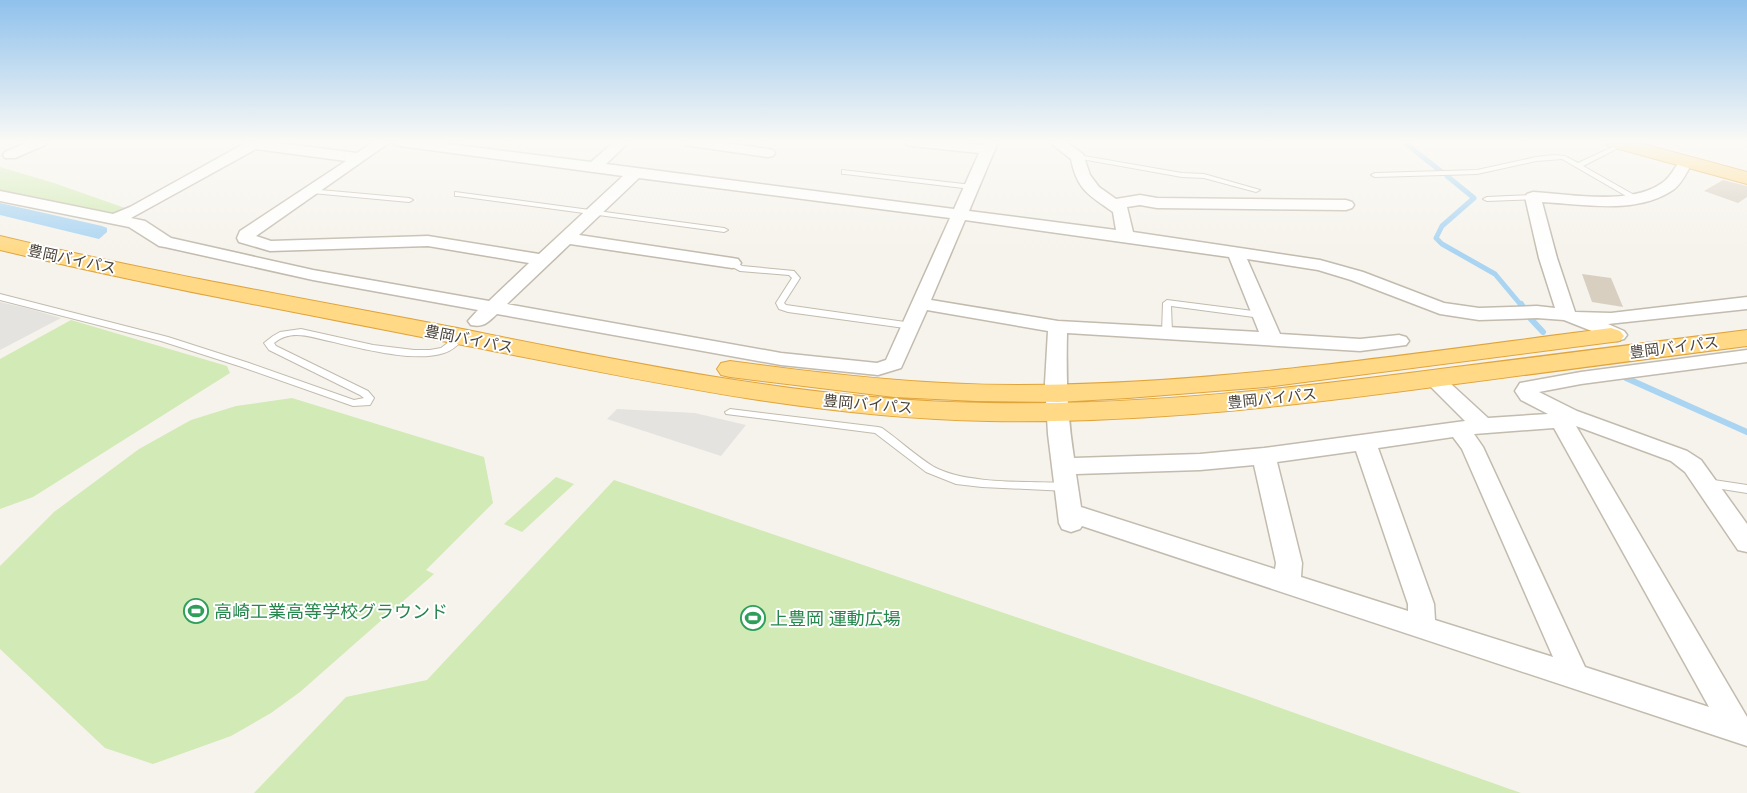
<svg xmlns="http://www.w3.org/2000/svg" width="1747" height="793" font-family="Poppins,'Noto Sans JP',sans-serif">
<style>
.green{fill:#d2eab5}
.parking{fill:#e5e3e0}
.water{fill:#a9d4f2}
.lines{fill:none;stroke-linecap:round;stroke-linejoin:round}
.stream-far1{stroke:#a9d4f2;stroke-width:5}
.stream{stroke:#a9d4f2;stroke-width:6}
.building{fill:#d8cfc1}
.service-casing{stroke:#c2bbae;stroke-width:2}
.minor-casing{stroke:#c2bbae;stroke-width:3}
.trunk-casing{stroke:#e0a43c;stroke-width:2}
.service{fill:#fff;fill-rule:evenodd}
.minor{fill:#fff;fill-rule:evenodd}
.trunk{fill:#ffd985;fill-rule:evenodd}
.labels{text-anchor:middle;dominant-baseline:central;stroke-width:4;stroke-linejoin:round;paint-order:stroke}
.street-label{font-size:15px;fill:#4b4439;stroke:#fff}
.near-leisure-label{font-size:18px;fill:#27864d;stroke:#fff;text-anchor:start}
</style>
<rect width="100%" height="100%" fill="#f6f3ec"/>
<path class="green" d="M0,167L54,183L125,208L114,216L0,191Z
M71,320L227,366L230,373L33,497L0,509V359Z
M292,398L484,457L493,503L426,570L434,574L300,692L271,713L231,736L153,764L105,748L0,649V566L54,512L139,449L191,420L236,406Z
M556,477L574,484L522,532L504,524Z
M614,480L1230,690L1521,793H254L346,697L427,680Z"/>
<path class="parking" d="M0,302L30,309L61,318L0,350Z
M617,409L695,413L746,425L721,456L607,419Z"/>
<path class="water" d="M0,203L102,226L107,228V232L99,239L0,215Z"/>
<g class="lines">
<path class="stream-far1" d="M1404,142L1443,173
M1447,176L1474,198L1442,226L1436,238L1442,244L1495,274L1521,305"/>
<path class="stream" d="M1521,304L1523,307
M1530,318L1543,332
M1626,378L1747,432"/>
</g>
<path class="building" d="M1723,180L1747,186V197L1738,203L1704,191Z
M1582,274L1611,278L1623,307L1592,302Z"/>
<g class="lines">
<defs>
<path id="service" d="M1621,143L1626,144L1583,166L1636,196V200H1633L1562,159L1536,161L1477,174L1375,177L1371,175L1375,173L1477,170L1536,157L1554,155L1565,156L1578,163Z
M1078,155L1182,173L1204,174L1260,190L1256,192L1204,178L1182,177L1076,158V156Z
M842,170L972,185L976,187L972,189L845,174H842Z
M309,189L409,198L413,200L409,202L312,193L308,191Z
M455,192L724,228L728,230L724,232L458,196H455Z
M1533,195H1536V199L1487,201L1483,199L1487,197Z
M729,261H735L742,266L794,271L800,278L784,303L786,305L912,323L917,326L912,329L788,312L779,309L776,303L792,278L789,275L740,271L729,265Z
M0,294L168,337L249,363L354,400L364,398L360,395L269,350L264,343L273,336L280,332L301,329L373,345L414,350H430L441,348L458,335L461,334L466,337C460,343 452,351 444,353C414,363 360,348 329,341C310,337 291,329 274,343L276,346L368,391L374,398L370,405L353,406L242,367L161,341L0,300Z
M1167,300L1261,312L1265,315L1261,318L1171,306L1172,332L1167,335L1162,332L1163,303Z
M730,409L878,427L882,428C899,440 916,456 934,467C967,485 1029,481 1067,483L1071,484L1073,487L1071,490L1067,491L982,487L956,484L926,472L875,433L726,414L725,412Z
M1707,479L1747,485V493L1703,486L1701,483L1703,480Z"/>
<path id="minor" d="M28,142H47L45,145L15,158H5L3,155L5,152Z
M247,142H271L357,153L373,142H390L256,236L271,241L428,236L539,254L623,176L400,146L395,145L393,142H433L591,162L614,142H629L606,164L954,209L979,153L912,146L907,145L905,142H953L982,145L984,142H998L969,211L1116,230L1113,212C1089,195 1077,190 1071,159L1049,142H1066L1083,154L1090,175L1099,187L1116,199L1140,195L1157,198L1346,200L1352,202L1354,205L1352,208L1346,210L1157,208L1140,205L1127,207L1133,232L1320,260L1363,272L1444,303L1479,308L1537,306L1555,308L1539,258L1525,197L1527,194L1533,192C1570,194 1630,206 1662,183C1670,178 1675,167 1681,159H1691L1693,162C1687,171 1682,184 1673,190C1636,215 1583,204 1542,202L1557,258L1575,312L1611,313L1747,297V309L1608,324L1624,331L1627,335L1624,339L1617,341L1564,320L1537,318L1479,320L1440,314L1351,280L1318,270L1247,259L1280,334L1360,339L1399,335L1406,337L1409,341L1406,345L1360,351L1067,333C1066,377 1067,414 1074,458L1200,454L1264,448L1465,421L1422,378L1425,373L1432,372L1439,373L1488,418L1548,414L1521,400L1515,391L1520,383L1581,372L1747,350V362L1581,384L1539,392L1577,411L1687,451L1701,460L1747,524V552L1738,550L1685,472L1671,461L1576,426L1747,717V746L1082,526L1080,529L1071,532L1062,529L1059,523L1048,434L1045,383L1048,331L927,310L901,368L878,375L781,365L497,314C488,322 484,328 471,325L468,321L478,310L313,280L165,247L159,246L129,227L0,201V191L113,214L130,207ZM256,149L346,161L240,231L237,238L239,242L270,251L428,246L529,263L489,301L313,270L171,238L145,221L131,218ZM639,178L950,218L886,360L877,363L781,353L507,304L570,244L732,268L738,267L741,263L738,259L732,258L579,235ZM965,220L1229,257L1259,332L1058,321L931,300ZM1554,428L1709,707L1585,667L1483,447L1474,434ZM1453,437L1462,449L1553,657L1435,620L1434,604L1378,448ZM1356,451L1408,604V611L1301,577L1302,563L1277,462ZM1254,465L1276,563L1275,569L1081,507L1076,474L1200,470Z
M684,142H721L768,149L773,150L775,153L773,156L768,157L691,146L686,145Z"/>
<path id="trunk" d="M1606,142H1636L1747,172V184L1608,146Z
M0,236C150,272 301,298 452,327C629,362 807,401 988,403C1142,406 1295,388 1448,368C1547,356 1647,343 1747,330V346C1650,358 1553,371 1456,384C1301,405 1145,424 988,421C807,418 629,377 452,343C301,313 150,286 0,250Z
M1611,328L1620,331L1624,336L1620,341L1266,387L1128,398L1058,402L976,401L894,397L730,377L721,375L717,369L721,363L730,361C825,374 921,385 1018,385C1216,385 1415,353 1611,328Z"/>
</defs>
<use href="#service" class="service-casing"/>
<use href="#minor" class="minor-casing"/>
<use href="#trunk" class="trunk-casing"/>
<use href="#service" class="service"/>
<use href="#minor" class="minor"/>
<use href="#trunk" class="trunk"/>
</g>
<linearGradient id="sky" x2="0" y2="1"><stop stop-color="#8fc1ec"/><stop offset="0.56" stop-color="#fbfaf6"/><stop offset="1" stop-color="#fbfaf6" stop-opacity="0"/></linearGradient>
<rect width="1747" height="253" fill="url(#sky)"/>
<defs>
<symbol id="stadium-ring" viewBox="-11 -11 22 22"><circle r="9.5" fill="#fff" stroke="#2e9e5b" stroke-width="1.5"/><path d="M0-5a6.5 5 0 1 0 0 10a6.5 5 0 1 0 0-10ZM-3.5-1.8h7v3.6h-7Z" fill="#2e9e5b"/></symbol>
</defs>
<g fill-rule="evenodd">
<use href="#stadium-ring" x="182" y="597" width="28" height="28"/>
<use href="#stadium-ring" x="739" y="604" width="28" height="28"/>
</g>
<g class="labels">
<g class="street-label">
<text transform="translate(72 259) rotate(12)">豊岡バイパス</text>
<text transform="translate(469 339) rotate(11)">豊岡バイパス</text>
<text transform="translate(1674 347) rotate(-7)">豊岡バイパス</text>
<text transform="translate(1272 398) rotate(-6)">豊岡バイパス</text>
<text transform="translate(868 404) rotate(5)">豊岡バイパス</text>
</g>
<g class="near-leisure-label">
<text x="214" y="611">高崎工業高等学校グラウンド</text>
<text x="770" y="618">上豊岡 運動広場</text>
</g>
</g>
</svg>
